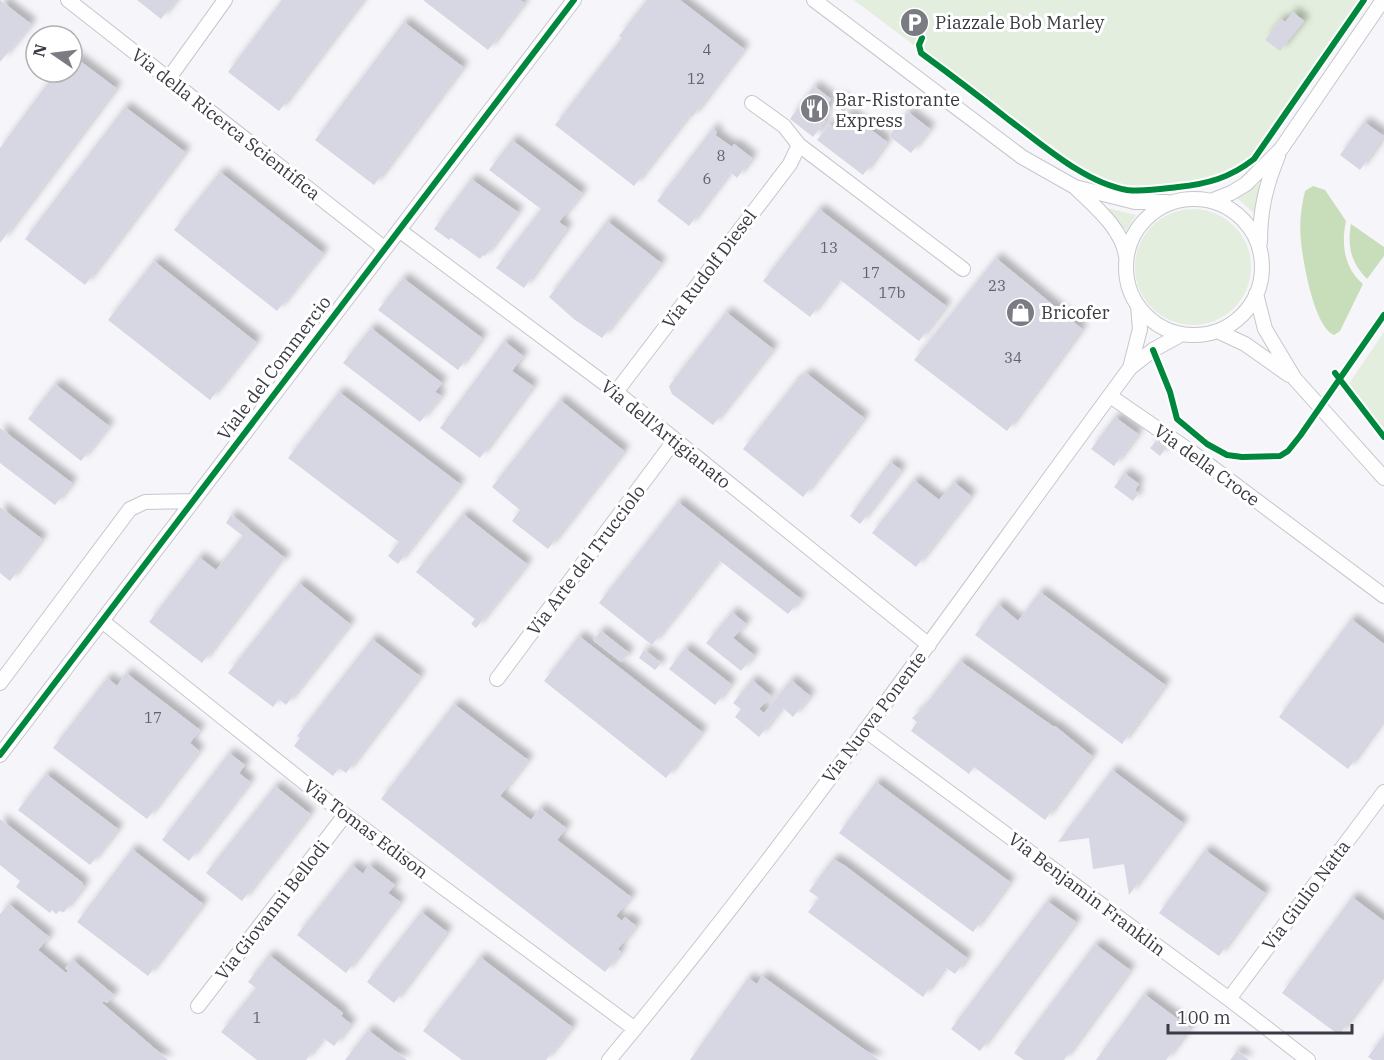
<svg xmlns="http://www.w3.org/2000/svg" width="1384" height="1060" font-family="'IBM Plex Serif',serif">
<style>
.green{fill:#e3eede}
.water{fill:#c8debb}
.building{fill:#d7d7e4;filter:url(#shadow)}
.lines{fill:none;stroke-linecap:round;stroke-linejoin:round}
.minor-casing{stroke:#c6c6cd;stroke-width:16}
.minor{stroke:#fefefe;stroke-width:14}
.cycleway-casing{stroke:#fff;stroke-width:10}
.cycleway{stroke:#00873e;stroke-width:6}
.labels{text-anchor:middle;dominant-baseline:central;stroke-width:6;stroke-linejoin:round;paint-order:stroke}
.number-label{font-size:15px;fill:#60616b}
.poi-label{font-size:18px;fill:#393a43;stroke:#fff;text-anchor:start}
.street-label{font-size:18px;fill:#393a43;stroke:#fff}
</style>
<defs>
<filter id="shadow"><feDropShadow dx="5.5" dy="-5.5" stdDeviation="3" flood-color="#0004"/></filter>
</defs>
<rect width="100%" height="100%" fill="#f5f5fa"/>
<path class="green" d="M854,0H1369L1244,167L1193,185L1156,189L1115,187L1086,175Z
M1262,182L1255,214L1237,198Z
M1107,208L1136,215L1126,231Z
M1135 267a58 58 0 1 1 116 0a58 58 0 1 1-116 0Z
M1384,332V431L1348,385Z"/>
<path class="water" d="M1313,186L1325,190L1346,221C1341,244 1344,268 1363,284L1340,331L1334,335C1314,327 1303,262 1301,241C1299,224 1301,207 1305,191Z
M1351,224L1384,247V256L1367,279C1351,262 1347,247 1351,224Z"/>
<path class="building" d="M0,0L31,24L0,62Z
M137,0H176L161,19Z
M282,0H363L279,111L228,72Z
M423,0H520L524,3L488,50Z
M647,0H680L744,49L692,117L689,115L634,186L555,125L622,38L619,36Z
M1293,12L1304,21L1280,51L1265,40L1281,19L1285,22Z
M404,22L463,67L374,185L315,140Z
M72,55L116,88L0,243V148L56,72H72Z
M814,86L831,99L827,105L830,107L822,118L825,121L813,137L790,119Z
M839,97L849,105L844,112L834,104Z
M125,107L185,152L85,285L25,239Z
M908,112L930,129L911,153L889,136Z
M849,113L887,142L863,175L817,140L829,124L834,128L842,117L845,119Z
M1364,122L1384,136L1360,170L1340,155Z
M713,128L717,132L715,135L732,147L734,144L752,158L737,178L730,172L689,226L657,201Z
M512,140L582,193L559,222L567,228L524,288L496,268L541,209L489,170Z
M220,172L323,253L277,311L174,230Z
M471,179L518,212L485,256L483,255L480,259L451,238L449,240L434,229Z
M819,209L946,306L919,341L839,279L810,317L763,281Z
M607,221L661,263L602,338L575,320L549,297Z
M996,258L1082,329L1007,431L914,360Z
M154,261L256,342L210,400L108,320Z
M403,278L482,338L458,370L378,310Z
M726,312L773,349L713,425L672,394L669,386Z
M371,328L442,383L435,392L441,396L420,422L343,363Z
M504,341L523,356L512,371L533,386L480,458L440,428Z
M806,373L864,418L803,497L743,449L797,380L799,381Z
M55,384L109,426L81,461L28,419Z
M339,392L460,484L398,564L388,556L399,542L288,458Z
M560,400L624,451L548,549L512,521L520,510L492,487Z
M1115,417L1138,434L1114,466L1091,449Z
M0,428L72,483L55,505L0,463Z
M1156,441L1166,448L1160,456L1150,448Z
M890,462L901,470L860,524L850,516Z
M1124,473L1139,484L1134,491L1138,494L1133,501L1114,487Z
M914,480L939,500L954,482L971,496L916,567L872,533Z
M678,502L801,599L788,614L719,560L652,645L599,603Z
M0,507L42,539L10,581L0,573Z
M463,514L527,564L476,628L471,624L475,619L416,572Z
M231,515L285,558L280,565L278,563L276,566L202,663L149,622L199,557L216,570L243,536L226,523Z
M299,583L350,624L286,705L279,699L273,707L228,673Z
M1040,592L1165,685L1122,744L975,635L998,604L1018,621Z
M732,612L746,624L733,638L754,655L741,671L706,643Z
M1351,619L1384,644V719L1348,769L1279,717Z
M601,631L629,653L621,662L593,640Z
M579,636L702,732L666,778L544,681Z
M372,639L420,676L346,773L339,768L333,776L294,746L300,738L297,736Z
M685,648L731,684L715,705L669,669Z
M644,650L661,663L655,670L639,658Z
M960,661L1054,727L1055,726L1092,756L1045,820L974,767L969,774L911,731L917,722L912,718L922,709Z
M126,673L200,730L190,743L199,751L147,819L53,748L107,678L117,686Z
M752,680L771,696L759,709L764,713L791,680L810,696L793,717L782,707L759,737L735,717L741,709L733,703Z
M454,704L528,760L500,796L531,820L540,808L566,828L557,840L631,897L616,916L622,921L625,917L636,926L618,949L621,952L605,972L381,799Z
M229,753L245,765L239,773L250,782L189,861L162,840Z
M1112,770L1183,823L1129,895L1124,864L1093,869L1089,838L1058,842Z
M46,774L118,829L90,865L18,810Z
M876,782L1010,882L973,932L839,833Z
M275,786L310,814L242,901L206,873Z
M0,819L83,883L81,884L84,886L64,912L59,911L56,914L52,910L50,913L16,887L20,881L0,865Z
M132,849L203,904L148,976L77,922Z
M1205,850L1265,893L1219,956L1159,913Z
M833,859L844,865L967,958L955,974L945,967L923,997L808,912L819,898L809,891Z
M352,865L363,874L369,865L395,885L388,893L400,902L346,973L297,935Z
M1352,897L1384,921V974L1339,1035L1282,993Z
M1047,901L1076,922L980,1051L951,1029Z
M9,904L49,937L38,950L66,973L68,971L65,968L73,960L114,995L107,1003L104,1001L102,1003L168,1060H0V914Z
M421,912L447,932L394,1003L367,982Z
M1095,944L1130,970L1064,1060H1024L1014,1053Z
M269,955L343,1013L341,1016L351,1024L334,1046L323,1038L306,1060H257L221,1032L256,988L248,982Z
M480,957L572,1027L546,1060H462L423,1031Z
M762,976L879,1060H690L748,978L757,984Z
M1144,994L1190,1028L1166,1060H1096Z
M368,1030L407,1060H345Z
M1384,1035V1060H1373L1368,1057Z
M1237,1051L1249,1060H1230Z"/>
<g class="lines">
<defs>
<path id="minor" d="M68,0L384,248
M814,0L1022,157L1075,187L1135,202H1167
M169,78L225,0
M752,103L784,126L799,145L963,269
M1075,187C1094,206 1122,228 1126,256
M1126 267a68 68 0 1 1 136 0a68 68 0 1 1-136 0Z
M1211,201L1231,193L1246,184L1281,149L1383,0
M399,230L616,392L929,645
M1260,242C1260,210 1266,185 1278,156
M1256,294L1265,329L1295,379L1384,478
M1217,331L1245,344L1289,375
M1130,368L1140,329L1138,306
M616,392L790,164L799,145
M1110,396L1193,453L1384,596
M102,621L345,815L635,1029
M497,679L674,441
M0,683L130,509L145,502L192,501
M865,730L1229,999L1308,1060
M0,755L574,0
M1229,999L1384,792
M198,1006L345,815
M609,1060C794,838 959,600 1130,368L1153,350L1182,334"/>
</defs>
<use href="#minor" class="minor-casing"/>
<use href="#minor" class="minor"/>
<defs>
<path id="cycleway" d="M922,38L919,45L921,53C951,75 980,97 1009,120C1043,145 1085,183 1127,190C1144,192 1161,189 1178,187C1207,184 1230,178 1254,159L1364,0
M1153,350L1170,392L1177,419L1207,444L1227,455L1242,457L1280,456L1288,451L1300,436L1384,315
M1335,373L1384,437
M0,755L574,0"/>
</defs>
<use href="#cycleway" class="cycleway-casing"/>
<use href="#cycleway" class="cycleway"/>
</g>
<defs>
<symbol id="parking-disc" viewBox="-11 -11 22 22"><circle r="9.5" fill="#7b7b83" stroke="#fff"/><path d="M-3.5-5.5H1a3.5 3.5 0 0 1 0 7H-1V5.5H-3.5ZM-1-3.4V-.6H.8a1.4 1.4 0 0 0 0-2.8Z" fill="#fff"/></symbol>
<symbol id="restaurant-disc" viewBox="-11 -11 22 22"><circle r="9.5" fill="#7b7b83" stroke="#fff"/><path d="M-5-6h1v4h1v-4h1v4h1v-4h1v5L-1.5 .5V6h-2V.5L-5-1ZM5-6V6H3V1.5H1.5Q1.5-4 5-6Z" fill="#fff"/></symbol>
<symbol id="shop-disc" viewBox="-11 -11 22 22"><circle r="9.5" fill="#7b7b83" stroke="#fff"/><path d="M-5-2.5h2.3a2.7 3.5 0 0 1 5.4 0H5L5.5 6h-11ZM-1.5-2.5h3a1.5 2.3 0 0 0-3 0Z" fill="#fff"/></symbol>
</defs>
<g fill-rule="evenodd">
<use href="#parking-disc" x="898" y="6" width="33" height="33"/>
<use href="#restaurant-disc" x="798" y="92" width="33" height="33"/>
<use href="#shop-disc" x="1004" y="296" width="33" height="33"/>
</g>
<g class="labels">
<g class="number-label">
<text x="707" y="49">4</text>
<text x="696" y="78">12</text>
<text x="721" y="155">8</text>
<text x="707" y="178">6</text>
<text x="829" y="247">13</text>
<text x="871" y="272">17</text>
<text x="997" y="285">23</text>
<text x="892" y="292">17b</text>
<text x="1013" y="357">34</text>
<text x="153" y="717">17</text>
<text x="257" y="1017">1</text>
</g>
<g class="poi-label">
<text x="935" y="22">Piazzale Bob Marley</text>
<text x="835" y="99">Bar-Ristorante<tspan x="835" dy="21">Express</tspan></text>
<text x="1041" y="312">Bricofer</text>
</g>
<g class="street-label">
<text transform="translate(226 124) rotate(38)">Via della Ricerca Scientifica</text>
<text transform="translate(709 269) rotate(-53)">Via Rudolf Diesel</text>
<text transform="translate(274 368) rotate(-53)">Viale del Commercio</text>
<text transform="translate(666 434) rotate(39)">Via dell'Artigianato</text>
<text transform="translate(1207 465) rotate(36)">Via della Croce</text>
<text transform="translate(586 560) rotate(-53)">Via Arte del Trucciolo</text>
<text transform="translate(874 717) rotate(-53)">Via Nuova Ponente</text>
<text transform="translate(366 829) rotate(37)">Via Tomas Edison</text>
<text transform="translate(1087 894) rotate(37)">Via Benjamin Franklin</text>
<text transform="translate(1306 895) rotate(-53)">Via Giulio Natta</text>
<text transform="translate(272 910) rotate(-52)">Via Giovanni Bellodi</text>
</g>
</g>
<g transform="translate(54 54) rotate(284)"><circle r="28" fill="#ffffff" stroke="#b0b0b4" stroke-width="1.5"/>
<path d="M0-4.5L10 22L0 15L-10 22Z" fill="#7b7b83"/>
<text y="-9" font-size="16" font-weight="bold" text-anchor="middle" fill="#393a43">N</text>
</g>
<path d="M1168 1024v9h184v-9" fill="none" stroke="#393a43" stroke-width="3"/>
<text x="1177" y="1024" font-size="18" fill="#393a43" stroke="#ffffff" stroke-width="4.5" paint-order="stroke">100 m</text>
</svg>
